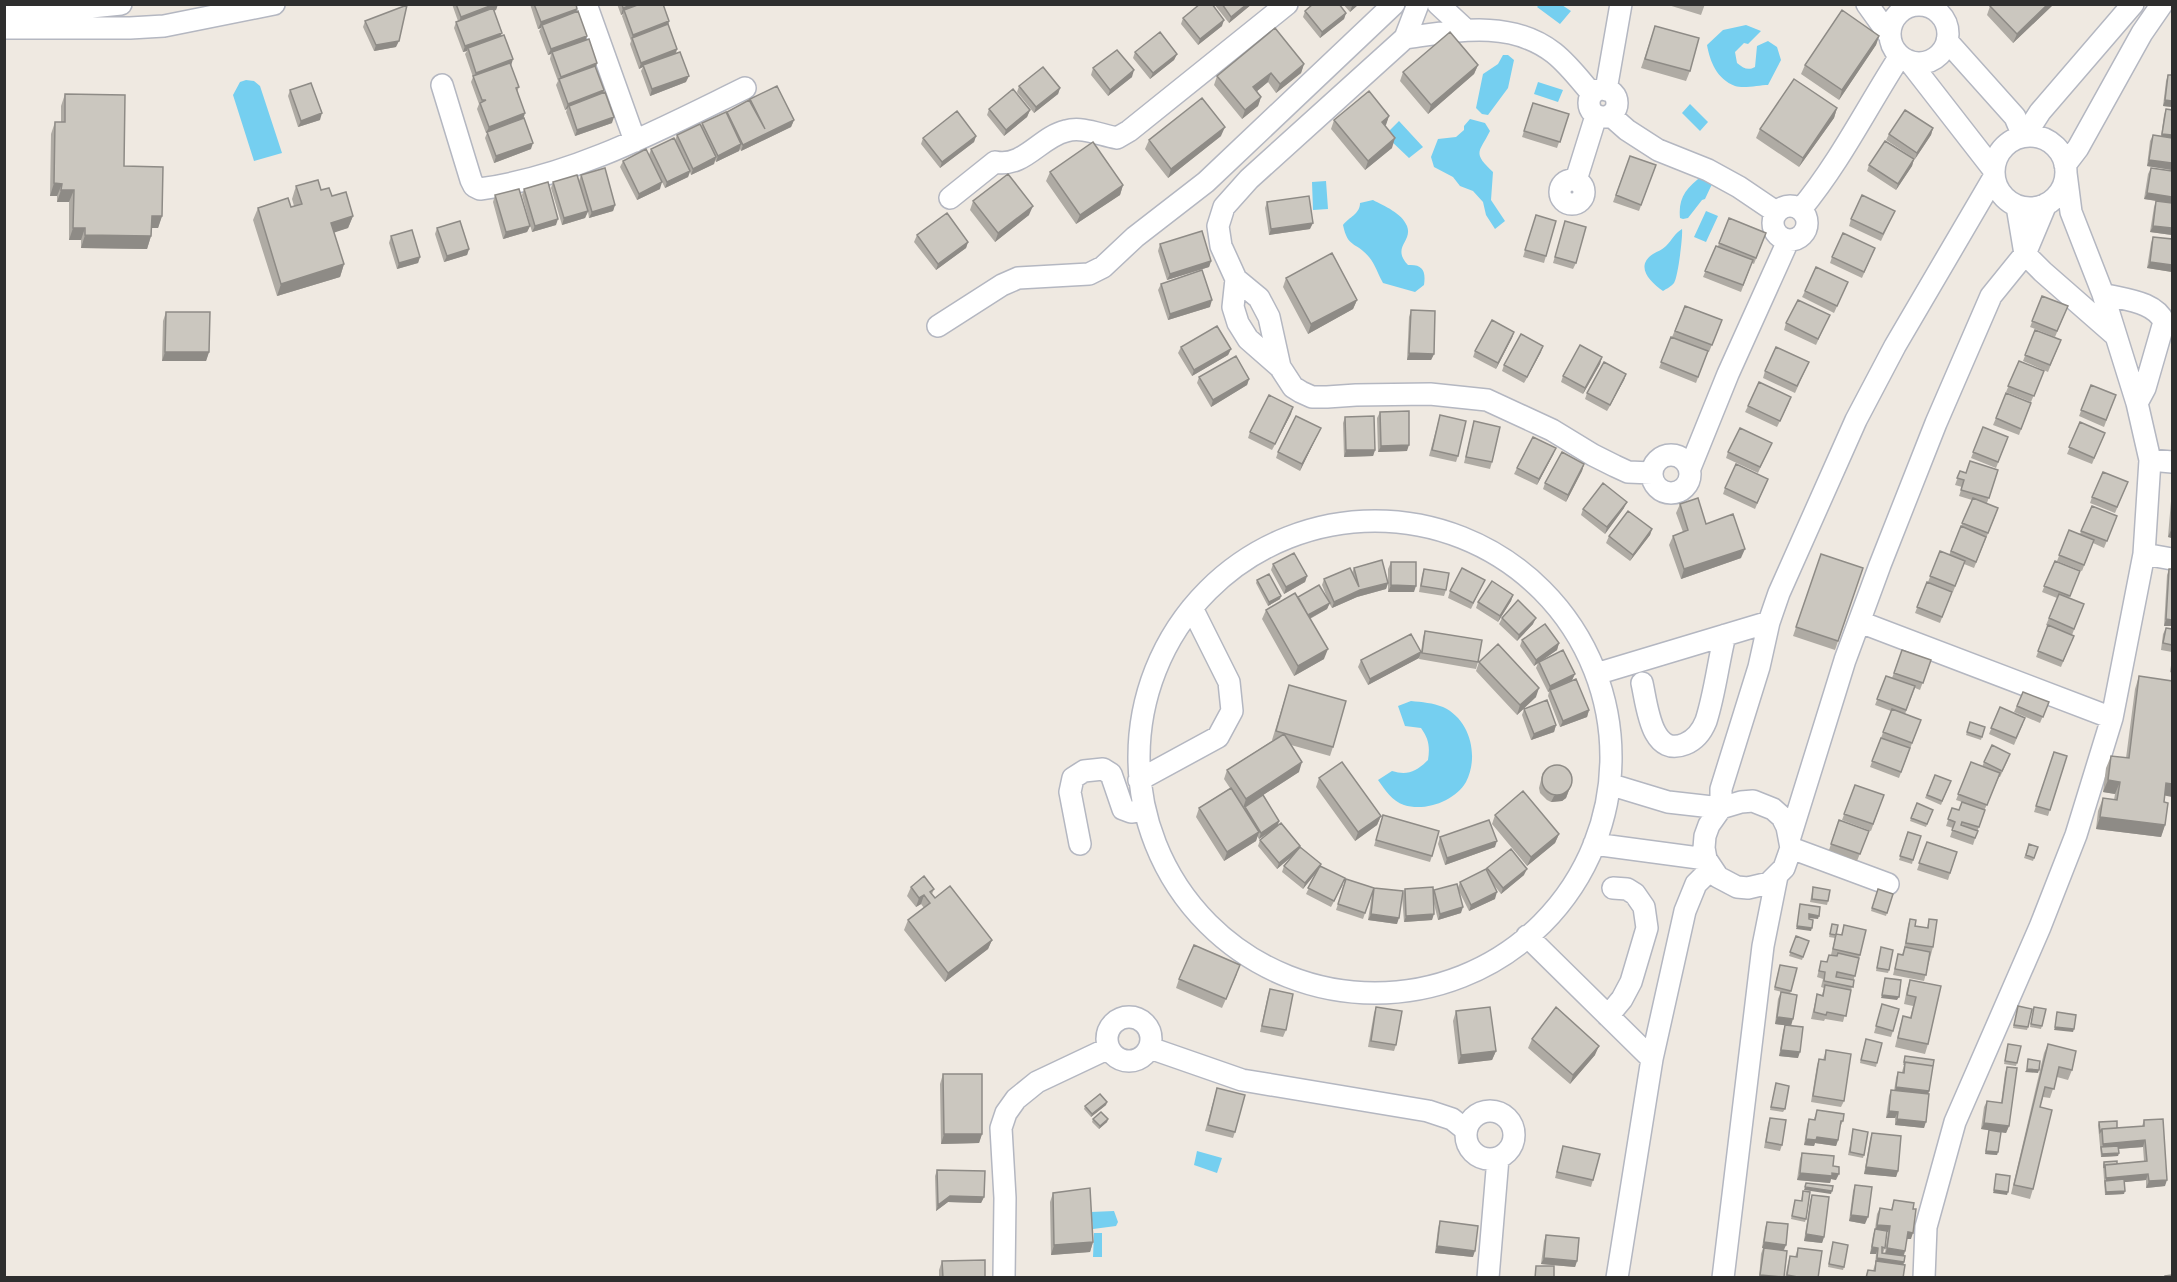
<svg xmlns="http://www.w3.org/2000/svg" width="2177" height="1282" font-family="'Asap Condensed',sans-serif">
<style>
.water{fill:#75cff0}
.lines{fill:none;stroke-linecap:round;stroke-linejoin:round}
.minor-casing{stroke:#b4b7c1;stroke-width:24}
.minor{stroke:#fff;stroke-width:21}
.wall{fill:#afaba4;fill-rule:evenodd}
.shaded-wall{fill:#8e8b86}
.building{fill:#cbc7bf;stroke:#8e8b86;stroke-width:1.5}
</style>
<rect width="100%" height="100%" fill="#efe9e1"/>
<path class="water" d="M1539,5H1562L1571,11L1560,24L1537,7Z
M1746,25L1761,31L1748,44L1744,43L1735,52L1737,63C1743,68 1748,71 1755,67L1757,46L1768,41L1777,47L1781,60L1768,85C1759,85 1744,89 1735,86C1717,79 1710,62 1707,45L1723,30Z
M1503,55H1508L1514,60L1508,88L1488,115L1482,114L1476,108L1483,74L1498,64Z
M246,80L254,81L260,86L282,153L254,161L233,95L240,82Z
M1538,82L1563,90L1558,102L1534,94Z
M1690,104L1708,122L1700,131L1682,113Z
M1470,119L1485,123L1490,131C1479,153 1472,152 1493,172L1491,200L1505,221L1495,229L1486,215L1483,202L1473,191L1460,186L1453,177L1434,167L1431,157L1438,139L1456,137L1464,130V126Z
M1399,121L1423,147L1409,158L1389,139L1387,133Z
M1702,176L1712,184L1705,199L1702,200L1688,218L1683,219L1680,218C1678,198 1686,188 1702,176Z
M1326,181L1328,209L1313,210L1312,182Z
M1373,200C1384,206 1402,213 1407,226C1413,242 1391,247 1408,265C1423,264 1426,271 1424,285L1415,292L1383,283C1378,274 1375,264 1369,257C1356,241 1348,249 1343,225C1349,217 1360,214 1360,203Z
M1706,211L1718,216L1706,242L1694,237Z
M1682,229C1683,236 1678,277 1674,283C1672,286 1666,289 1663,291C1649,281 1635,266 1653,254C1658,251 1662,250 1666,246C1672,240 1675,233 1682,229Z
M1411,701C1422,702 1433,703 1443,707C1471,720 1479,757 1466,782C1455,801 1425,812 1404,805C1392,801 1385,790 1378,780L1392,771C1408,776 1417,771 1428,760C1430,747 1429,739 1421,728L1405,726L1398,706Z
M1197,1151L1222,1158L1217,1173L1194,1165Z
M1114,1211L1118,1222L1116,1226L1093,1229L1091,1212Z
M1094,1233H1102V1257H1093Z"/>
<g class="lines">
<defs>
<path id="minor" d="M586,4L635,141
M1438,4L1466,30
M1867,4L1890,36
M1890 34a29 29 0 1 1 58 0a29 29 0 1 1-58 0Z
M4,12L32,13L121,4
M4,28H130L164,26L274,4
M1405,38C1456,31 1510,19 1554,53C1569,65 1580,80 1592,94
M1947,41L2015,117L2023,136
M1909,61L1993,169
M442,85L471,180L474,186L480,189C574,176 661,129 745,88
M1589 103a14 14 0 1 1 28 0a14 14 0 1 1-28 0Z
M1606,90L1621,4
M1610,115L1627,130L1658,150L1708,170L1739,187L1776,212
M2029,136L2031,126L2040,112L2133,4
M1994 172a36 36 0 1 1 72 0a36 36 0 1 1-72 0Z
M2065,165L2078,148L2142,33L2162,4
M2066,173L2071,212L2103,294L2137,403
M1560 192a12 12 0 1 1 24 0a12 12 0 1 1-24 0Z
M1576,180L1596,116
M950,198L995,162C1024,168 1040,137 1066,131C1082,126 1100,135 1117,138L1129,131L1287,4
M1773 223a17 17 0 1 1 34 0a17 17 0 1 1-34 0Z
M2017,206L2025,254L2043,272L2115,335
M1801,209C1840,162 1867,107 1900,56
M1236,279L1233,307L1238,323L1248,339L1280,367L1293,387L1301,392L1312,397H1327L1356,395L1430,394L1487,400L1552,430L1593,455L1615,466L1628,472L1652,473
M938,326L1002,285L1018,278L1089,274L1103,267L1135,237L1206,182L1394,4
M1280,367L1269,317L1259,298L1236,279L1221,246L1218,226L1224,207L1249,179L1405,38L1418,4
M1652 474a19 19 0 1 1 38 0a19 19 0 1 1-38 0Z
M2150,460L2172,462
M1690,468L1728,374L1788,241
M1139 757a236 236 0 1 1 472 0a236 236 0 1 1-472 0Z
M2144,554L2172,559
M1860,622L2112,718
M1596,674L1769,622
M1642,683C1647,705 1651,758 1685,744C1695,740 1702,731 1706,721C1715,693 1718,663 1725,635
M1139,780L1218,737L1232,711L1229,682L1192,608
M1612,785L1668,802L1721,808L1741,802L1753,801L1773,809L1782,817L1787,827L1791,848L1784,868L1769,883L1748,888L1737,887L1718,877L1706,859L1704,848L1705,836L1709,825L1721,808V789L1759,667L1769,622L1779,593L1856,420L1895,346L1994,177
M1790,837L1845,660L1880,565L1936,423L1991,296L2025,254L2046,204
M1080,844L1070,792L1073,778L1084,771L1103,769L1111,774L1123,809L1131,812L1145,810
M1594,844L1706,859
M1791,848L1888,884
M1527,936L1652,1059
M1608,1016L1622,999L1631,982L1647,928L1644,907L1635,894L1627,889L1613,888
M1107 1039a22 22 0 1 1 44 0a22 22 0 1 1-44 0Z
M1150,1048L1242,1080L1428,1111L1452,1119L1466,1130
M1466 1135a24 24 0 1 1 48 0a24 24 0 1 1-48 0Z
M1004,1278L1005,1198L1001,1128L1006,1113L1016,1099L1037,1082L1109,1048
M1488,1278L1498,1158
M1617,1278L1652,1059L1685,911L1696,884L1711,869
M1723,1278L1763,946L1777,876
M1924,1278L1926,1227L1955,1122L2040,927L2076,835L2112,718L2144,554L2150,460L2137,403L2145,388L2164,322C2155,301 2124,300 2103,294"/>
</defs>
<use href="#minor" class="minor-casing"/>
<use href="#minor" class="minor"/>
</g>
<path class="wall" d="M452,4H498L496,10L493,11L500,36L519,87L517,92L531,149L494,163L485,138L487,133H486L477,109L479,104L471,82L473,77L465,54L467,51L463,52L454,28L456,22L458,21Z
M530,4H576V12L604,90L603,93L612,123L575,136L566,112L567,109L565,110L556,85L558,81L550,59L551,54L548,55L539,31L541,28L538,29Z
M617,4H663L669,21L668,25L677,49L676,53L686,82L650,96L641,71L643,67L639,69L630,44L631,41L622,16L623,14L621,15Z
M1214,4H1252L1229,23Z
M1343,4H1359L1350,12Z
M1665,4H1705L1701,15Z
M2054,4L2013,43L1987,15L1990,6Z
M1305,11L1346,13L1344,19L1320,38L1303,17Z
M1183,18L1222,26L1198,45L1181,24Z
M365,21L396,47L374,51L363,27Z
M1655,26L1690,71L1686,81L1641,68Z
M1879,36L1876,45L1839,100L1801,74L1805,65Z
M1135,52L1177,54L1174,60L1150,79L1133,58Z
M1304,64L1301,73L1276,93L1268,82L1257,91L1261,97L1258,106L1242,119L1214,85L1217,76Z
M1478,65L1474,74L1428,114L1400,81L1403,72Z
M1093,68L1132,77L1108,96L1091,75Z
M2168,75H2172V107L2163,106L2166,81Z
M1019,86L1060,88L1058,94L1034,113L1017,92Z
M290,90L320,120L298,127L288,96Z
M65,94L124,166L162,216L158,228H152L151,236L147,249L81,248V240H69V202H57V196H50L51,134L55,122H61V106Z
M750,99L794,120L791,127L741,151L740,149L739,151L716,162L715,160L714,164L691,175L690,172L688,177L665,188L649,155L651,149L675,140L677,135L701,126L702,123L726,113L727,112L750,101Z
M1533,103L1569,114L1557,148L1522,137Z
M1837,108L1834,118L1799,167L1756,138L1760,129Z
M989,109L1030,110L1027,117L1004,136L987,115Z
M2166,109L2172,170L2147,166L2150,141L2153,135L2161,136L2164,115Z
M1389,116L1385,126L1392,148L1365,170L1331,129L1334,120Z
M1933,128L1931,135L1915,159L1886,140L1889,134Z
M976,136L974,142L940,168L921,144L923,138Z
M1221,136L1168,178L1145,149L1149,140Z
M1630,156L1656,165L1639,211L1613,202Z
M1914,159L1912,166L1896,190L1867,171L1869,165Z
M623,161L660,189L637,200L620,167Z
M2151,168L2172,202V235L2150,232L2154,207L2156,201L2144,199L2148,174Z
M1050,172L1123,185L1120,195L1076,224L1046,181Z
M581,175L615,205L613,211L589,218L588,212L585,218L562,225L551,188L553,182L579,181Z
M296,186L321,190L332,196L353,216L348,228L334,232L344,264L340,277L277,296L253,220L258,208L291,207L294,206L292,199Z
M524,189L556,225L532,232L522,195Z
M495,195L530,226L527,232L503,239L493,202Z
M973,201L1029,215L995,242L970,210Z
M1267,202L1310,229L1269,235L1265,208Z
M1895,211L1881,241L1849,226L1851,219Z
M1536,215L1546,256L1544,263L1523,257Z
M1729,218L1766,233L1754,264L1752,263L1741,292L1703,277L1716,246H1718Z
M437,228L469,249L467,255L444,262L435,234Z
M1563,228L1576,263L1573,269L1553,263Z
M917,235L968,242L966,248L936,270L914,242Z
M391,236L420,257L418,263L397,269L389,243Z
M2153,237L2172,239V272L2147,268L2151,243Z
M1160,244L1211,261L1209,267L1167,280L1158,251Z
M1875,248L1862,278L1830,263L1832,257Z
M1286,278L1357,300L1353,309L1308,334L1283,287Z
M1848,282L1834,313L1802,297L1805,291Z
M1161,284L1210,307L1168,320L1158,290Z
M2042,296L2068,306L2055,337L2030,327Z
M1685,306L1722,320L1709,352L1672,337Z
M1411,310L1434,354L1431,360H1407L1409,317Z
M166,312L209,352L206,361H162L163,321Z
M1827,321L1816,345L1784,330L1786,323Z
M2035,330L2061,340L2048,372L2023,361Z
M1514,332L1512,338L1496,369L1473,357L1475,351Z
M1671,337L1708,351L1696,383L1659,368Z
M1181,347L1231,349L1228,355L1192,376L1178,353Z
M1541,352L1524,383L1502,371L1504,365Z
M1602,357L1600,364L1583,394L1561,382L1563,376Z
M2019,361L2044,371L2031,402L2006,392Z
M1809,362L1795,393L1763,378L1765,371Z
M1626,374L1624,380L1607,411L1585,399L1587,393Z
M1199,377L1249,379L1247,385L1211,407L1197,383Z
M2091,385L2116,395L2104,427L2079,416Z
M1789,403L1777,427L1745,412L1748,406Z
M2031,403L2019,435L1993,425L1996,418Z
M1380,412L1407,451L1378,452L1377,418Z
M1291,414L1272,450L1248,438L1250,432Z
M1440,415L1458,456L1456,462L1429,456Z
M1345,417L1375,450L1373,456L1344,457L1343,423Z
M1474,421L1492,462L1490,469L1464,463Z
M2080,422L2105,433L2092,464L2067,454Z
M1983,427L2008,437L1996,468L1971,458Z
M1318,434L1300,471L1276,458L1278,452Z
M1556,448L1553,455L1537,485L1514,474L1517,468Z
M1769,449L1758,473L1726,458L1728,452Z
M1584,464L1582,471L1566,502L1543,489L1545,483Z
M1998,470L1987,503L1996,514L1974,568L1964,564L1953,592L1928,582L1940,551L1949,555L1972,500L1959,496L1962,487L1955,485L1960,471L1966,473Z
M1768,479L1755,509L1723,494L1725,488Z
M2128,482L2115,513L2090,503L2092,497Z
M2172,489V538L2168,537Z
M1680,504L1706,524L1741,558L1681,579L1669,545L1673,536L1683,532L1676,513Z
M2092,506L2117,516L2104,548L2093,543L2082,571L2057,561L2069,530L2080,534Z
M1624,508L1605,534L1581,515L1583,509Z
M1652,529L1650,535L1630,561L1606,543L1609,536Z
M1821,554L1863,568L1835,650L1793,636Z
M2055,561L2080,571L2069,598L2084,604L2072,635L2074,636L2061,667L2036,657L2048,626L2046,625L2057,598L2042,592Z
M1391,562L1414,592H1388V569Z
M1273,564L1307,576L1305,582L1284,594L1271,570Z
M1354,568L1388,583L1386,589L1357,597L1332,608L1329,603L1327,609L1310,619L1324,659L1294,676L1262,619L1266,610L1298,597L1328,600L1322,585L1324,579L1352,573Z
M1424,569L1446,590L1444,596L1419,592L1422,575Z
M2169,569H2172V626H2164L2167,575Z
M1257,580L1281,596L1280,599L1268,606L1256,583Z
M1485,580L1471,609L1448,598L1450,591Z
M1927,582L1952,592L1940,623L1915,613Z
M1513,595L1511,601L1498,622L1476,608L1478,602Z
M1502,618L1533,624L1517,641L1499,624Z
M2166,628L2172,629V652L2161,650L2163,634Z
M1425,631L1478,662L1476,669L1419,659L1420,654L1419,658L1368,685L1358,667L1361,660L1421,652L1423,637Z
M1522,640L1559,643L1557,650L1541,661L1575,674L1572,680L1589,710L1587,717L1560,727L1548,696L1549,692H1548L1536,668L1538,663L1534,666L1520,646Z
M1902,650L1931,660L1920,690L1915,688L1905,714L1921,720L1899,778L1870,767L1891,711L1875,705L1886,676L1892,678Z
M2172,659V673L2170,672Z
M1479,662L1536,697L1517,715L1476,671Z
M2139,676L2165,795L2164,802L2165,825L2161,837L2096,829L2098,811L2103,798L2114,800L2115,794L2103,792L2106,768L2111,756L2126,758L2135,689Z
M1289,685L1333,747L1330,756L1291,745L1299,772L1243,808L1244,809L1245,807L1279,821L1278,825L1299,849L1343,885L1331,907L1306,894L1316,873L1303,889L1282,872L1284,866L1292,856L1277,869L1258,846L1260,840L1270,832L1259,839L1257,836L1256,841L1224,861L1196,817L1199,808L1230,788L1224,779L1227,770L1273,740H1272Z
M2023,692L2049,702L2040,723L2014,712Z
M2000,707L2023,724L2014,745L1989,734Z
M1524,709L1556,725L1554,732L1531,740L1522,715Z
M1970,722L1985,727L1981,740L1966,735Z
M2054,752L2067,756L2048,816L2034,812Z
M2008,760L2000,777H1999L1984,811L1973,845L1950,837L1953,828L1946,826L1952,808L1959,810L1962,802L1956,800L1971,762L1982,767L1984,762Z
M1543,772L1572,782L1566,798L1562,801L1551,802L1547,800L1540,793L1539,788Z
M1935,775L1951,781L1941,805L1925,798Z
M1319,778L1381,816L1377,825L1355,841L1316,787Z
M1855,785L1884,795L1871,831L1842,820Z
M1933,810L1926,827L1910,821L1911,818Z
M1383,815L1432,856L1430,862L1374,846Z
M1495,815L1559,834L1555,843L1527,866L1492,824Z
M1839,820L1869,831L1857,861L1829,850Z
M1908,832L1913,860L1912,864L1899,860Z
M1440,837L1495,847L1445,865L1438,844Z
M1927,842L1957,852L1948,880L1917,870Z
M2029,844L2038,847L2033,861L2024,858Z
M1487,868L1524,875L1501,894L1494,885L1495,899L1469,911L1458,889L1461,913L1438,920L1434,904L1432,920L1404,922L1402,895L1405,889L1433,892L1434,890L1458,888L1460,882L1486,870Z
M1346,879L1374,888L1363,919L1336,910Z
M911,887L934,889L932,894L935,898L992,940L988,949L945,982L904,930L908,920L924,908L921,904L916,907L907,896Z
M1813,887L1828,901L1827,905L1810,902Z
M1374,888L1397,924L1368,920L1372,894Z
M1878,889L1893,894L1886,916L1871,911Z
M1910,919L1915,926L1927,928L1929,919L1933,947L1924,981L1893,975L1898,954L1902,955L1904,949L1908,925Z
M1832,924L1836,934L1841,935L1844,925L1860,955L1843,1022L1825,1019L1824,1021L1811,1019L1817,994L1822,995L1824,988L1821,987L1823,979L1817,977L1821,961L1827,962L1829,955H1831L1835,938L1829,937Z
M1796,936L1809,941L1802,960L1789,956Z
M1880,951L1889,970L1888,973L1876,971Z
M1779,968L1791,991L1790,994L1791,1025L1798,1058L1779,1056L1783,1031L1785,1025L1775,1024L1778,999L1781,992L1787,993L1774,990Z
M1237,974L1222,1008L1176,988L1179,979Z
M1910,980L1941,986L1928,1044L1925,1054L1895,1047L1900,1026L1903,1016L1910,1018L1913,1006L1904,1004L1907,989Z
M1270,989L1286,1030L1283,1037L1260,1032L1268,995Z
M1882,1005L1893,1031L1891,1037L1874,1033Z
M2018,1006L2028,1027L2027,1030L2013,1028Z
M1376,1007L1396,1045L1394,1051L1368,1047L1374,1013Z
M2034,1007L2042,1026L2041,1029L2030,1027Z
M1456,1011L1496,1051L1492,1060L1458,1064L1453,1021Z
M1532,1039L1595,1055L1570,1084L1528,1048Z
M1865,1042L1882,1043L1876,1067L1860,1063Z
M2008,1044L2017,1063L2016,1066L2004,1064Z
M2048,1044L2072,1070L2068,1080L2057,1077L2050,1098L2043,1097L2040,1107L2033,1189L2030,1199L2011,1194L2044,1053Z
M1826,1050L1844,1101L1841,1107L1811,1102L1817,1065L1819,1059L1823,1060Z
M1905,1056L1929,1091L1924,1128L1895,1125V1118H1886L1889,1096L1891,1090L1894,1091L1896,1078L1898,1072H1902L1904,1065H1903Z
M2007,1067L2009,1126L2006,1133L2001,1132L1997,1155L1985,1154L1989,1130L1981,1129L1984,1107L1987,1101L2001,1103L2005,1073Z
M943,1074L982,1134L979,1143L941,1144L940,1084Z
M1776,1083L1785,1109L1783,1112L1770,1110Z
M1217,1088L1235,1132L1233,1138L1205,1131Z
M1107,1102L1106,1105L1091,1117L1084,1109L1085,1106Z
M1817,1110L1843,1121L1840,1127L1838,1140L1836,1146L1815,1143L1814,1146L1804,1145L1807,1125L1809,1119H1814Z
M1770,1118L1782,1145L1780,1151L1764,1148L1768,1124Z
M1093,1119H1108L1107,1122L1099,1129L1092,1122Z
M2144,1120L2165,1186L2146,1188V1180L2124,1182V1194L2105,1195L2103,1165L2104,1162L2117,1164L2144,1161L2143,1147L2119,1149L2118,1156L2101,1157L2098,1125L2099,1122L2117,1128L2142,1126Z
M1853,1129L1864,1155L1863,1158L1848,1155Z
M1872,1133L1898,1171L1896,1177L1864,1174L1870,1139Z
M1563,1146L1593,1180L1591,1187L1555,1178Z
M1802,1153L1833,1166L1836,1180L1831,1179L1830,1183L1797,1180L1800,1159Z
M937,1170L984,1197L981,1203L948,1202L936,1211L935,1176Z
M1855,1185L1865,1224L1849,1221L1853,1191Z
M1803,1191L1806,1219L1805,1222L1791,1219L1795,1200L1801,1201Z
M1053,1193L1093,1242L1090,1252L1051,1255L1050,1202Z
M1812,1195L1824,1237L1822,1243L1804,1241L1810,1201Z
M1894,1200L1911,1239H1907L1904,1256L1903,1278H1865L1868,1270L1873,1271L1875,1264L1876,1254H1870L1873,1235L1875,1229L1877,1214L1880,1208L1891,1210ZM1887,1232H1888L1885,1253H1883L1885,1248Z
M1440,1221L1473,1257L1435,1253L1438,1228Z
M1767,1222L1786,1245L1784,1250V1277L1759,1278L1761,1254L1763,1248H1762L1765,1228Z
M1546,1235L1577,1261L1575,1267L1541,1264L1544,1241Z
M1833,1242L1844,1267L1843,1270L1828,1267Z
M1798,1248L1818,1278H1785L1788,1263L1790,1256L1795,1257Z
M942,1261L985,1278H939V1270Z"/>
<path class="shaded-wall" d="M495,4H498L496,10L458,23L461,17Z
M634,4H648L624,10L623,14L621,15L623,8Z
M1247,4H1252L1229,23L1231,17Z
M1353,4H1359L1350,12L1352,6Z
M2048,4H2054L2013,43L2017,34Z
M577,9L575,15L542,25L541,28L538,29L541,22Z
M1346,13L1344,19L1320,38L1322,32Z
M1224,20L1222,26L1198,45L1200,39Z
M669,21L667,28L632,38L631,41L633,35Z
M502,33L499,39L468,48L467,51L463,52L465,46Z
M587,36L585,42L552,52L551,54L548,55L551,49Z
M1879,36L1876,45L1839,100L1842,90Z
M399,41L396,47L374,51L376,45Z
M677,49L675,55L643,65V67L639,69L641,63Z
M1177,54L1174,60L1150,79L1153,73Z
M513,59L511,66L474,79L476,73Z
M597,63L595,70L559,81L561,77Z
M1304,64L1301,73L1276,93L1280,84Z
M1478,65L1474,74L1428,114L1431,105Z
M1134,70L1132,77L1108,96L1110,90Z
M1271,73L1268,82L1250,97L1253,87Z
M689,76L686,82L650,96L652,89Z
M1060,88L1058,94L1034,113L1036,107Z
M604,90L602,97L569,106L567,109L565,110L568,104Z
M1261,97L1258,106L1242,119L1245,110Z
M2165,100L2172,101V107L2163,106Z
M1837,108L1834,118L1799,167L1803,158Z
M1030,110L1027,117L1004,136L1006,130Z
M322,113L320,120L298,127L301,121Z
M525,113L523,120L486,133L489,127Z
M1389,116L1386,125L1378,131L1382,122Z
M614,117L612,123L575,136L577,130Z
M794,120L791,127L741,151L743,145Z
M1225,127L1221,136L1168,178L1171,169Z
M1933,128L1931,135L1915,159L1917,153Z
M2162,134L2172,135V142L2160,140Z
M976,136L974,142L940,168L942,162Z
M1395,138L1392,148L1365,170L1368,161Z
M533,143L531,149L494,163L496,156Z
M741,144L739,151L716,162L718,156Z
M716,157L714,164L691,175L693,169Z
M1914,159L1912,166L1896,190L1898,184Z
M2149,160L2172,163V170L2147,166Z
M690,171L688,177L665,188L667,182Z
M662,182L660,189L637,200L639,194Z
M54,183L62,184L57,196H50Z
M1123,185L1120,195L1076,224L1080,215Z
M61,190H74L69,202H57Z
M2147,193L2172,197V203L2144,199Z
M615,205L613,211L589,218L592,212Z
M1033,206L1029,215L995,242L998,233Z
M588,211L585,218L562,225L564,218Z
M152,216H162L158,228H148Z
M353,216L348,228L327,235L331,223Z
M558,219L556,225L532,232L535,226Z
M1313,223L1310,229L1269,235L1271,229Z
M530,226L527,232L503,239L506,232Z
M2153,226L2172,228V235L2150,232Z
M73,228H85L81,240H69Z
M85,235L151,236L147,249L81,248Z
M968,242L966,248L936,270L938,264Z
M469,249L467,255L444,262L447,256Z
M420,257L418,263L397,269L399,263Z
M1211,261L1209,267L1167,280L1170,274Z
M2150,262L2172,265V272L2147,268Z
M344,264L340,277L277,296L281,284Z
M1212,300L1210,307L1168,320L1170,314Z
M1357,300L1353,309L1308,334L1311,324Z
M1514,332L1512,338L1496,369L1498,363Z
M1543,346L1541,352L1524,383L1527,377Z
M1231,349L1228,355L1192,376L1194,370Z
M165,352H209L206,361H162Z
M1409,353L1434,354L1431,360H1407Z
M1602,357L1600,364L1583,394L1585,388Z
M1626,374L1624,380L1607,411L1610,405Z
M1249,379L1247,385L1211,407L1213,400Z
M1293,407L1291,414L1272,450L1275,444Z
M1321,428L1318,434L1300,471L1302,464Z
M1409,445L1407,451L1378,452L1381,446Z
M1556,448L1553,455L1537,485L1539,479Z
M1346,450H1375L1373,456L1344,457Z
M1584,464L1582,471L1566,502L1568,495Z
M1627,502L1624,508L1605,534L1607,527Z
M2172,528V538L2168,537Z
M1652,529L1650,535L1630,561L1633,555Z
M1745,549L1741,558L1681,579L1684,569Z
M1307,576L1305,582L1284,594L1286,587Z
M1388,583L1386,589L1357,597L1332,608L1334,602L1360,590Z
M1391,585L1416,586L1414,592H1388Z
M1513,595L1511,601L1498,622L1500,616Z
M1281,596L1280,599L1268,606L1269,602Z
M1330,603L1327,609L1305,621L1308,615Z
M1536,618L1533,624L1517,641L1519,635Z
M2166,619L2172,620V626H2164Z
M1559,643L1557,650L1534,666L1536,660Z
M1328,649L1324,659L1294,676L1298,666Z
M1421,652L1419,658L1368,685L1370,679Z
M1575,674L1572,680L1550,690L1548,692L1550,686Z
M1539,688L1536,697L1517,715L1520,705Z
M1589,710L1587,717L1560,727L1563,721Z
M1556,725L1554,732L1531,740L1534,734Z
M1302,762L1299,772L1243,808L1246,799Z
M2108,780L2120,782L2115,794L2103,792Z
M1572,782L1566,798L1562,801L1551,802L1554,796Z
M2166,783L2172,784V797L2162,795Z
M1381,816L1377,825L1355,841L1358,832Z
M2100,817L2165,825L2161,837L2096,829Z
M1279,821L1277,827L1259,839L1261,833Z
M1259,832L1256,841L1224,861L1227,852Z
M1559,834L1555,843L1527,866L1531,857Z
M1497,841L1495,847L1445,865L1447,858Z
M1300,846L1297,852L1277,869L1279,863Z
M1321,864L1318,870L1303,889L1305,883Z
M1527,869L1524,875L1501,894L1503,888Z
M1497,892L1495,899L1469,911L1471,905Z
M924,895L921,904L916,907L919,898Z
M1463,907L1461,913L1438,920L1440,914Z
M1371,914L1399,918L1397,924L1368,920Z
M1434,914L1432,920L1404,922L1406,916Z
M1809,914L1819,916L1818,919L1808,918Z
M1797,926L1812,928L1811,931L1796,929Z
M992,940L988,949L945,982L948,973Z
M1882,995L1899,997L1897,1000L1881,998Z
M1777,1017L1793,1019L1791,1026L1775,1024Z
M2055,1027L2074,1029L2073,1032L2054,1030Z
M1599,1046L1595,1055L1570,1084L1573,1075Z
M1781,1050L1800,1052L1798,1058L1779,1056Z
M1496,1051L1492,1060L1458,1064L1461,1055Z
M2027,1069L2039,1070L2038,1073L2025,1072Z
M1896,1087L1929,1091L1926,1098L1894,1093Z
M1107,1102L1106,1105L1091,1117L1092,1114Z
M1889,1111L1898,1112L1895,1118H1886Z
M1108,1119L1107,1122L1099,1129L1100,1126Z
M1897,1119L1926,1122L1924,1128L1895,1125Z
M1984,1123L2009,1126L2006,1133L1981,1129Z
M944,1134H982L979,1143L941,1144Z
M1817,1137L1838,1140L1836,1146L1815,1143L1814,1146L1804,1145L1806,1139Z
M2145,1140L2143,1147L2102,1150L2103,1144Z
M1986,1151L1998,1152L1997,1155L1985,1154Z
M2119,1153L2118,1156L2101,1157L2102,1154Z
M1866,1167L1898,1171L1896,1177L1864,1174Z
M1800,1173H1832L1839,1174L1836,1180L1831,1179L1830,1183L1797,1180Z
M2148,1174L2146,1180L2106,1184V1178Z
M2167,1180L2165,1186L2146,1188L2149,1181Z
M1805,1187L1832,1191L1831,1194L1804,1190Z
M1994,1190L2008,1192L2007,1195L1993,1193Z
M2125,1191L2124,1194L2105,1195L2106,1192Z
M950,1196L984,1197L981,1203L948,1202L936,1211L938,1205Z
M1851,1215L1868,1217L1865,1224L1849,1221Z
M1877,1225L1890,1226L1888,1232L1875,1231Z
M1908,1232L1913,1233L1911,1239H1906Z
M1806,1234L1824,1237L1822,1243L1804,1241Z
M1093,1242L1090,1252L1051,1255L1054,1245Z
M1764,1242L1786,1245L1783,1251L1762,1248Z
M1437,1246L1475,1251L1473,1257L1435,1253Z
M1872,1247L1878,1248L1876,1254H1870Z
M1887,1248L1905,1251L1903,1257L1885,1255Z
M1544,1258L1577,1261L1575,1267L1541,1264Z
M1877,1258L1904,1262L1902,1268L1876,1261L1875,1264Z
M1760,1275L1784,1277L1759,1278Z
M1787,1275L1803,1278H1786Z"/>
<path class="building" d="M456,4H495L461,17Z
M534,4H576L577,9L541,22Z
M622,4H634L623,8Z
M640,4H663L669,21L633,35L624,10Z
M1200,4H1212L1224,20L1200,39L1183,18Z
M1222,4H1247L1231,17Z
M1313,4H1339L1346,13L1322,32L1305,11Z
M1991,4H2048L2017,34L1990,6Z
M407,5L399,41L376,45L365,21Z
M493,8L502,33L465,46L456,22Z
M1842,10L1879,36L1842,90L1805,65Z
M578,11L587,36L551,49L542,25Z
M668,24L677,49L641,63L632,38Z
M1655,26L1699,38L1690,71L1645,59Z
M1275,28L1304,64L1280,84L1271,73L1253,87L1261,97L1245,110L1217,76Z
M1160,32L1177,54L1153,73L1135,52Z
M1450,32L1478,65L1431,105L1403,72Z
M504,35L513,59L476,73L468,48Z
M589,39L597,63L561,77L552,52Z
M1117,50L1134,70L1110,90L1093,68Z
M680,52L689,76L652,89L643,65Z
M510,63L519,87L516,88L525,113L489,127L480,103L486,100H482L473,76Z
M595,66L604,90L568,104L559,79Z
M1043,67L1060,88L1036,107L1019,86Z
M2168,75H2172V101L2165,100Z
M1794,79L1837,108L1803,158L1760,129Z
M311,83L322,113L301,121L290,90Z
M777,86L794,120L743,145L727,112L749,100L765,129L750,99Z
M1013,89L1030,110L1006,130L989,109Z
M1369,91L1389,116L1382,122L1395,138L1368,161L1334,120Z
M605,92L614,117L577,130L569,106Z
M65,94L125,95L124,166L163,167L162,216H152L151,236L85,235V228H73L74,190H61L62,184L54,183L55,122H65Z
M1202,98L1225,127L1171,169L1149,140Z
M1533,103L1569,114L1560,142L1524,131Z
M2166,109L2172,110V135L2162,134Z
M1905,110L1933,128L1917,153L1889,134Z
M957,111L976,136L942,162L923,138Z
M726,112L741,144L718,156L702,123Z
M524,118L533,143L496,156L487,132Z
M700,124L716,157L693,169L677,135Z
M2153,135L2172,138V163L2149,160Z
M674,138L690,171L667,182L651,149Z
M1885,141L1914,159L1898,184L1869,165Z
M1093,142L1123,185L1080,215L1050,172Z
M646,149L662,182L639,194L623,161Z
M1630,156L1656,165L1641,205L1616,195Z
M605,168L615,205L592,212L581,175Z
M2151,168L2172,171V197L2147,193Z
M1008,174L1033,206L998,233L973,201Z
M577,175L588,211L564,218L553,182Z
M318,180L321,190L329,188L332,196L346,192L353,216L331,223L344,264L281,284L258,208L288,198L291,207L302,204L296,186Z
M548,182L558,219L535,226L524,189Z
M519,189L530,226L506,232L495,195Z
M1862,195L1895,211L1883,234L1851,219Z
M1309,196L1313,223L1271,229L1267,202Z
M2156,201L2172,203V228L2153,226Z
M947,213L968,242L938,264L917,235Z
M1536,215L1556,221L1546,256L1525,250Z
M1729,218L1766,233L1756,258L1719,243Z
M460,221L469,249L447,256L437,228Z
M1565,221L1586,227L1576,263L1555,257Z
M412,230L420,257L399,263L391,236Z
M1202,231L1211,261L1170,274L1160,244Z
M1843,233L1875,248L1864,272L1832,257Z
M2153,237L2172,239V265L2150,262Z
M1716,246L1753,260L1743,285L1705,271Z
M1332,253L1357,300L1311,324L1286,278Z
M1816,267L1848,282L1837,306L1805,291Z
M1202,270L1212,300L1170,314L1161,284Z
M2042,296L2068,306L2057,331L2032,321Z
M1798,300L1830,315L1818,339L1786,323Z
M1685,306L1722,320L1712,345L1675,331Z
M1411,310L1435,311L1434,354L1409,353Z
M166,312H210L209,352H165Z
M1492,320L1514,332L1498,363L1475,351Z
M1217,326L1231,349L1194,370L1181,347Z
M2035,330L2061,340L2050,365L2025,355Z
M1521,334L1543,346L1527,377L1504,365Z
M1671,337L1708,351L1698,377L1661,362Z
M1580,345L1602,357L1585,388L1563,376Z
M1776,347L1809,362L1797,386L1765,371Z
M1236,356L1249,379L1213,400L1199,377Z
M2019,361L2044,371L2034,396L2008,386Z
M1604,362L1626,374L1610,405L1587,393Z
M1759,382L1791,397L1780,421L1748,406Z
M2091,385L2116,395L2106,420L2081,410Z
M2006,393L2031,403L2021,429L1996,418Z
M1269,395L1293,407L1275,444L1250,432Z
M1409,411V445L1381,446L1380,412Z
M1440,415L1466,421L1458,456L1432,450Z
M1296,416L1321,428L1302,464L1278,452Z
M1374,416L1375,450H1346L1345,417Z
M1474,421L1500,427L1492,462L1466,457Z
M2080,422L2105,433L2094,458L2069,447Z
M1983,427L2008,437L1998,462L1973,452Z
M1740,428L1772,443L1760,467L1728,452Z
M1533,437L1556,448L1539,479L1517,468Z
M1562,452L1584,464L1568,495L1545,483Z
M1970,461L1998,470L1989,498L1961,490L1964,480L1957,478L1960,471L1966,473Z
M1736,464L1768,479L1757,503L1725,488Z
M2103,472L2128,482L2117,507L2092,497Z
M1603,483L1627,502L1607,527L1583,509Z
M1698,498L1706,524L1733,514L1745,549L1684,569L1673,536L1688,530L1680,504Z
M1973,498L1998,508L1988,533L1962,523Z
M2092,506L2117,516L2107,541L2081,531Z
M1628,511L1652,529L1633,555L1609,536Z
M1961,526L1986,537L1976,562L1951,551Z
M2069,530L2094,540L2084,565L2059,555Z
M1940,551L1965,561L1955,586L1930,576Z
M1294,553L1307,576L1286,587L1273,564Z
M1821,554L1863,568L1838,641L1796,627Z
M1382,560L1388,583L1360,590L1334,602L1324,579L1350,568L1359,587L1354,568Z
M2055,561L2080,571L2070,596L2044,586Z
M1391,562H1416V586L1391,585Z
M1462,568L1485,580L1473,603L1450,591Z
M1424,569L1449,573L1446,590L1421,586Z
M2169,569H2172V620L2166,619Z
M1269,574L1281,596L1269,602L1257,580Z
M1492,581L1513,595L1500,616L1478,602Z
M1927,582L1952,592L1942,617L1917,607Z
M1319,585L1330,603L1308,615L1298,597Z
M1295,593L1328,649L1298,666L1266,610Z
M2059,594L2084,604L2074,629L2049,618Z
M1518,600L1536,618L1519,635L1502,618Z
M1545,624L1559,643L1536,660L1522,640Z
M2048,625L2074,636L2063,661L2038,651Z
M2166,628L2172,629V645L2163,643Z
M1425,631L1482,640L1478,662L1422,653Z
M1411,634L1421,652L1370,679L1361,660Z
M1498,644L1539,688L1520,705L1479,662Z
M1563,650L1575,674L1550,686L1539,662Z
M1902,650L1931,660L1923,683L1894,673Z
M1886,676L1915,686L1906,710L1877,699Z
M2139,676L2172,681V784L2166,783L2164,802L2168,803L2165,825L2100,817L2103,798L2117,800L2120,782L2108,780L2111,756L2129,758Z
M1576,679L1589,710L1563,721L1550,690Z
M1289,685L1346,701L1333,747L1276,731Z
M2023,692L2049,702L2043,717L2017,706Z
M1547,700L1556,725L1534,734L1524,709Z
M2000,707L2025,718L2016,738L1991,728Z
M1892,709L1921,720L1912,743L1883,732Z
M1970,722L1985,727L1982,737L1967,732Z
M1284,734L1302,762L1246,799L1227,770Z
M1881,738L1910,748L1901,772L1872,761Z
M1992,745L2010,754L2002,771L1984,762Z
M2054,752L2067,756L2050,810L2036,806Z
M1342,762L1381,816L1358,832L1319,778Z
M1971,762L2000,773L1987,805L1958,794Z
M1542 780a15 15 0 1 1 30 0a15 15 0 1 1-30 0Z
M1935,775L1951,781L1942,801L1927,795Z
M1855,785L1884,795L1873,824L1844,814Z
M1231,788L1259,832L1227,852L1199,808Z
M1523,791L1559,834L1531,857L1495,815Z
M1263,795L1279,821L1261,833L1245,807Z
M1962,802L1985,810L1979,827L1962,822L1961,825L1978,831L1975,838L1952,830L1955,822L1948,819L1952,808L1959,810Z
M1917,803L1933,810L1927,824L1911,818Z
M1383,815L1439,831L1432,856L1376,840Z
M1489,820L1497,841L1447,858L1440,837Z
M1839,820L1869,831L1860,854L1831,844Z
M1281,823L1300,846L1279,863L1260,840Z
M1908,832L1921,836L1913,860L1900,856Z
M1927,842L1957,852L1950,873L1919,863Z
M2029,844L2038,847L2034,858L2026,855Z
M1300,847L1321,864L1305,883L1284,866Z
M1511,849L1527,869L1503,888L1487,868Z
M1320,866L1345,878L1334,901L1308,888Z
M1486,869L1497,892L1471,905L1460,882Z
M924,876L934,889L930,892L935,898L950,886L992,940L948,973L908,920L930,903L924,895L919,898L911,887Z
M1346,879L1374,888L1365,913L1338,904Z
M1457,884L1463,907L1440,914L1434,890Z
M1433,887L1434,914L1406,916L1405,889Z
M1813,887L1830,890L1828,901L1812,899Z
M1374,888L1403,891L1399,918L1371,914Z
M1878,889L1893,894L1887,913L1872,908Z
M1800,904L1820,907L1819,916L1809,914V919L1813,920L1812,928L1797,926Z
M1910,919L1916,920L1915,926L1928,928L1929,919L1937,920L1933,947L1906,943Z
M1832,924L1838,925L1836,935L1830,934Z
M1844,925L1866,930L1860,955L1833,949L1836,934L1842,935Z
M1796,936L1809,941L1803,957L1790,952Z
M1194,945L1240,965L1226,999L1179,979Z
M1881,947L1893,950L1889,970L1877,968Z
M1905,947L1930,952L1926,975L1895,969L1898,954L1903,955Z
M1838,953L1859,958L1855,976L1837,972L1836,977L1854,980L1853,987L1824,981L1825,972L1819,971L1821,961L1827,962L1829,955L1837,956Z
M1780,965L1797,968L1791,991L1775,987Z
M1885,978L1901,980L1899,997L1882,995Z
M1910,980L1941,986L1928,1044L1898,1038L1903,1016L1911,1018L1916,997L1907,995Z
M1825,985L1851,990L1846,1016L1827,1012L1826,1015L1814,1012L1817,994L1823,996Z
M1270,989L1293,994L1286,1030L1262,1026Z
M1781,992L1797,995L1793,1019L1777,1017Z
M1882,1004L1899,1009L1893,1031L1876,1026Z
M2018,1006L2032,1009L2028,1027L2014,1025Z
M1376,1007L1402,1011L1396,1045L1371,1041Z
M1490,1007L1496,1051L1461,1055L1456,1011Z
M1556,1007L1599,1046L1573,1075L1532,1039Z
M2034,1007L2046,1009L2042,1026L2031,1024Z
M2057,1012L2076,1015L2074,1029L2055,1027Z
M1785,1025L1803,1027L1800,1052L1781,1050Z
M1866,1039L1882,1043L1877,1063L1861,1060Z
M2008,1044L2021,1046L2017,1063L2005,1061Z
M2048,1044L2076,1051L2072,1070L2059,1067L2054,1089L2045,1087L2040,1107L2052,1110L2033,1189L2014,1185Z
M1826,1050L1851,1054L1844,1101L1813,1096L1819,1059L1825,1060Z
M1905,1056L1934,1060L1933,1066L1904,1062Z
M2028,1059L2040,1061L2039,1070L2027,1069Z
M1905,1062L1933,1066L1929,1091L1896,1087L1898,1072L1904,1073Z
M2007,1067L2017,1068L2009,1126L1984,1123L1987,1101L2002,1103Z
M943,1074H982V1134H944Z
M1776,1083L1789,1086L1785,1109L1771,1107Z
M1217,1088L1245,1095L1235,1132L1208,1125Z
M1891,1090L1929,1094L1926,1122L1897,1119L1898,1112L1889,1111Z
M1100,1094L1107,1102L1092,1114L1085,1106Z
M1817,1110L1844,1114L1843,1121H1841L1838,1140L1817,1137L1816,1140L1806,1139L1809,1119L1815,1120Z
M1101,1112L1108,1119L1100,1126L1093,1119Z
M1770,1118L1786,1120L1782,1145L1766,1142Z
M2163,1119L2167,1180L2149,1181L2148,1174L2106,1178L2105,1165L2147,1161L2145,1140L2103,1144L2102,1129L2144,1126V1120Z
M2117,1121V1128L2102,1129L2100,1132L2099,1122Z
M1853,1129L1868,1132L1864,1155L1850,1152Z
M1989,1130L2001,1132L1998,1152L1986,1151Z
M1872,1133L1901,1136L1898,1171L1866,1167Z
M1563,1146L1600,1154L1593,1180L1557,1172Z
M2118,1146L2119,1153L2102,1154L2101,1147Z
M1802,1153L1834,1156L1833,1166L1839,1167V1174L1832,1173V1176L1800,1173Z
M2117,1161V1164L2105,1165L2104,1168V1162Z
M937,1170L985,1171L984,1197L950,1196L938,1205Z
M1996,1174L2010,1176L2008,1192L1994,1190Z
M2124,1179L2125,1191L2106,1192L2105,1181Z
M1806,1183L1833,1186L1832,1191L1805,1187Z
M1855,1185L1872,1187L1868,1217L1851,1215Z
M1090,1188L1093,1242L1054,1245L1053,1193Z
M1803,1191L1810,1192L1806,1219L1792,1216L1795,1200L1802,1201Z
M1812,1195L1829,1197L1824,1237L1806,1234Z
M1894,1200L1914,1203L1913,1209H1916L1913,1233L1908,1232L1905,1251L1887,1248L1890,1226L1877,1225L1880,1208L1892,1210Z
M1440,1221L1478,1226L1475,1251L1437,1246Z
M1767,1222L1788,1224L1786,1245L1764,1242Z
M1875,1229L1887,1231L1885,1248L1882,1247V1253L1905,1256L1904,1262L1877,1258L1878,1248L1872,1247Z
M1546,1235L1579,1238L1577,1261L1544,1258Z
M1833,1242L1848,1245L1844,1267L1829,1264Z
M1764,1248L1787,1251L1784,1277L1760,1275Z
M1798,1248L1822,1251L1818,1278H1803L1787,1275L1790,1256L1797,1257Z
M985,1260V1278H943L942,1261Z
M1876,1261L1905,1265L1903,1278H1866L1868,1270L1875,1271Z
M1536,1266H1554V1278H1535Z
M2172,1275V1278H2165V1276Z"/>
<rect width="2177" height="1282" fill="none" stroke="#2e2e2e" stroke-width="12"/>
</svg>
